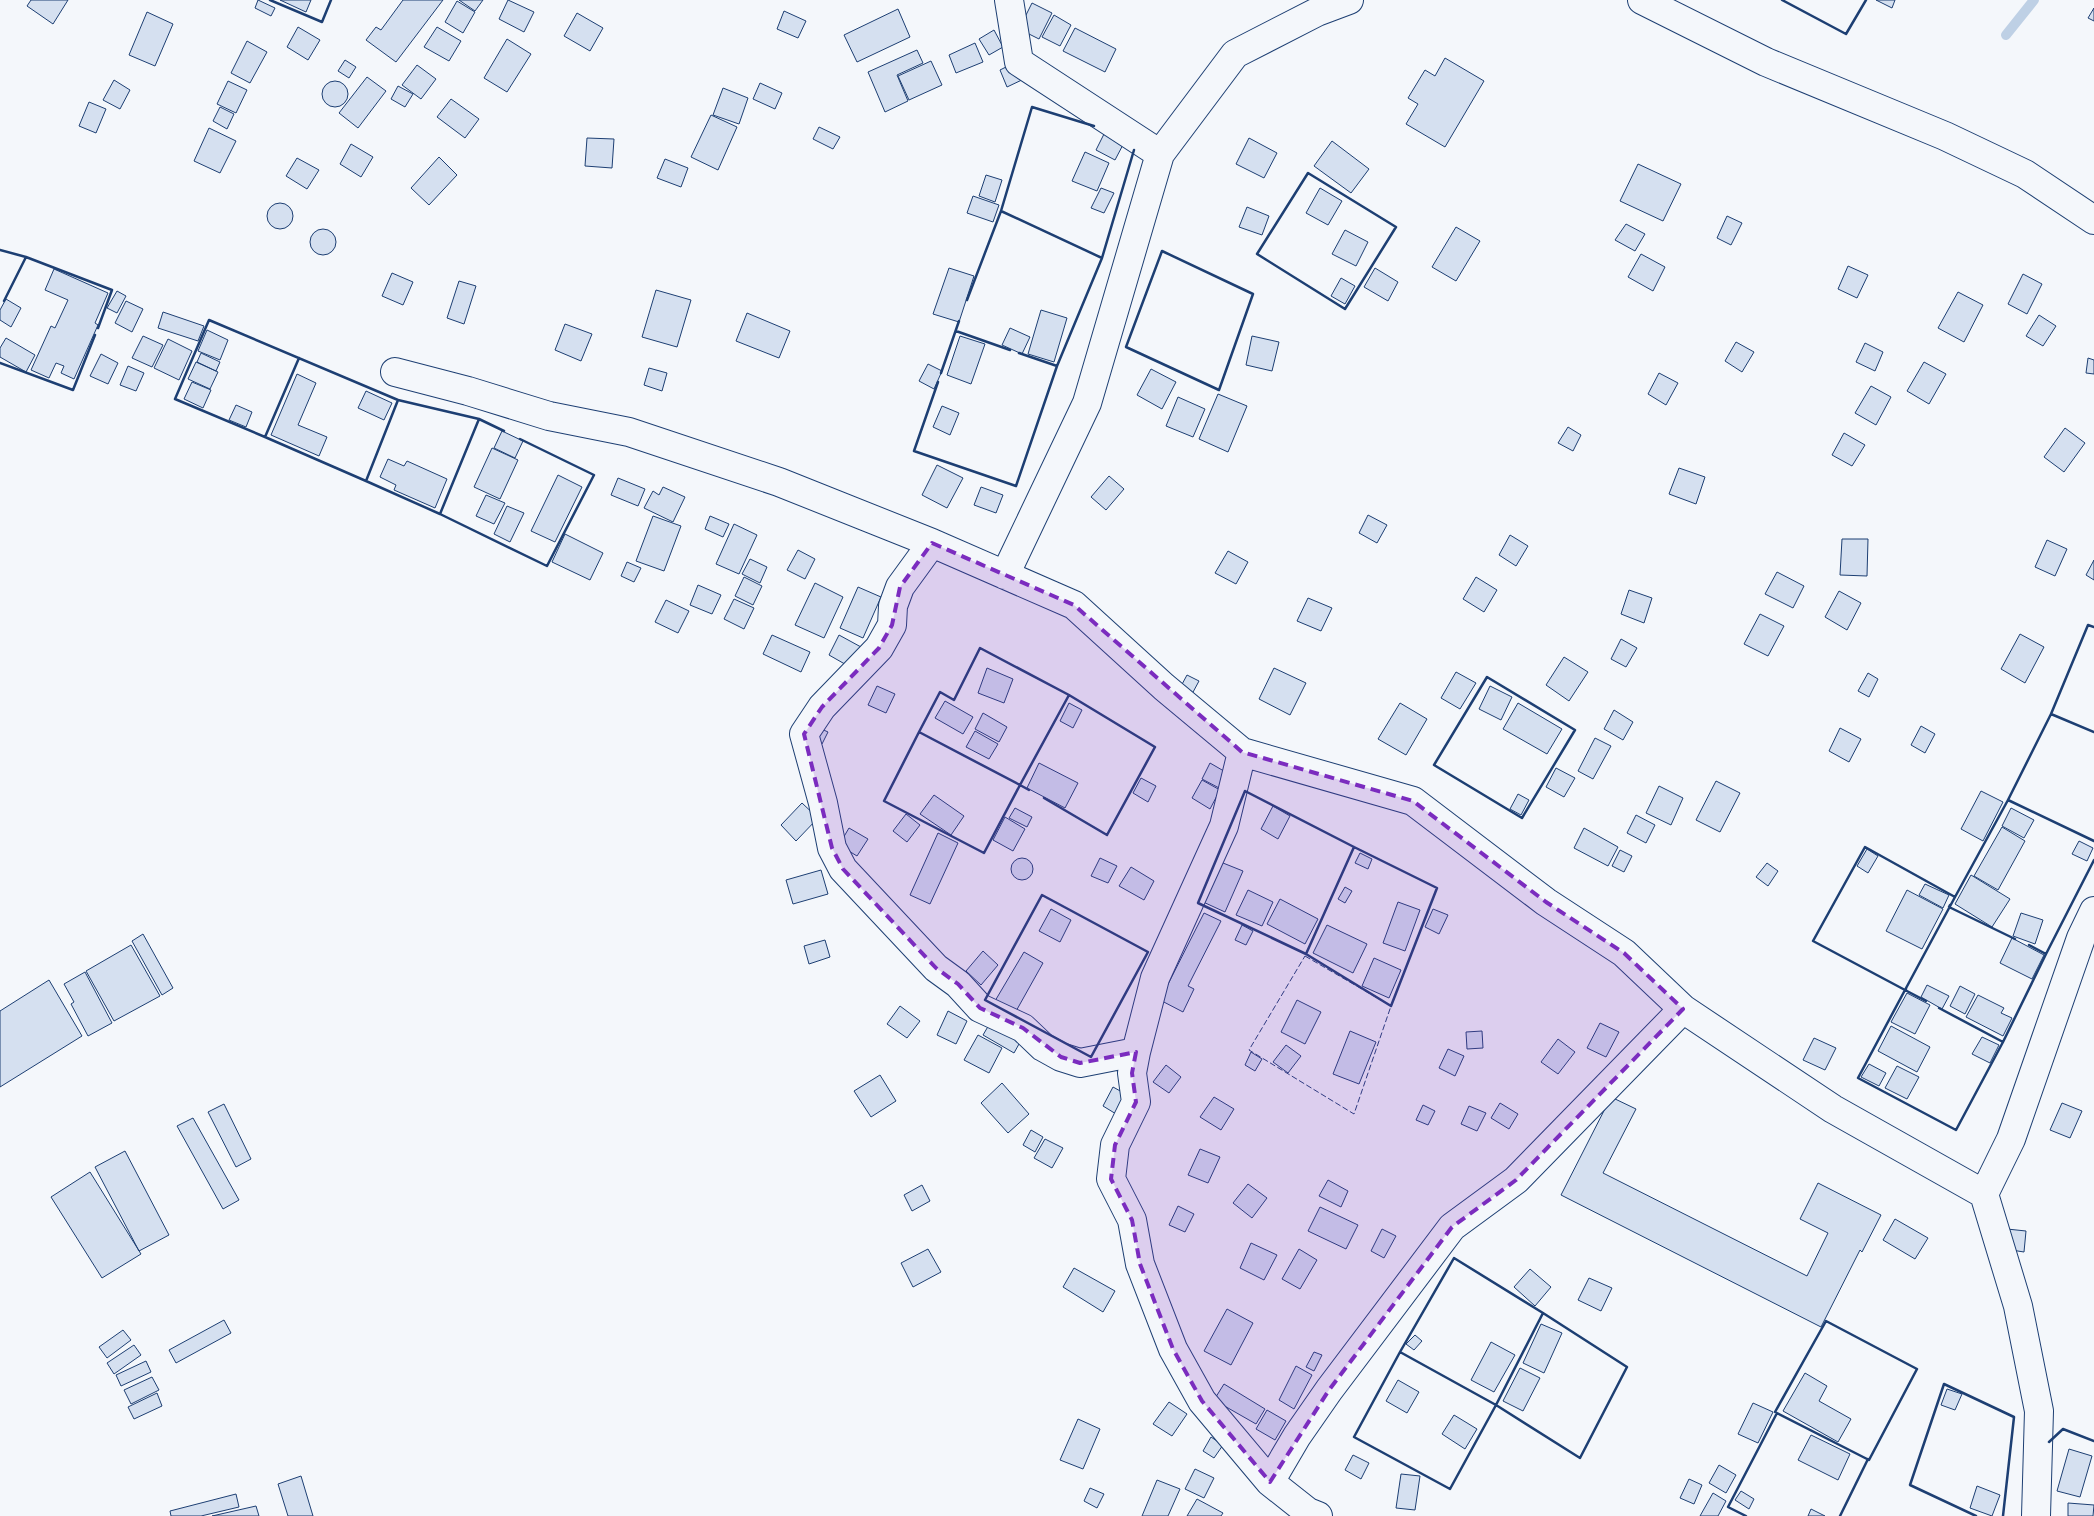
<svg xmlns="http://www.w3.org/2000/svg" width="2094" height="1516" font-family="Cabin,sans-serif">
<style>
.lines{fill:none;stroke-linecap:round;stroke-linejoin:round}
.stream{stroke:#bed0e5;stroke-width:10}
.building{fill:#d5e0f0;stroke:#1d3f73}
.minor-casing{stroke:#1d3f73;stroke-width:30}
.minor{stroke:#f4f7fb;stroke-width:28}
.fence{stroke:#1d3f73;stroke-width:1;stroke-dasharray:6 2.5;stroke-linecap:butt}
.wall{stroke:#1d3f73;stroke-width:2.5}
.marked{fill:#7b2cbf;fill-opacity:0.2;stroke:#7b2cbf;stroke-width:4;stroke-dasharray:10 6;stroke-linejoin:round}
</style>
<rect width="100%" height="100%" fill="#f4f7fb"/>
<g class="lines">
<path class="stream" d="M2006,35L2034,0"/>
</g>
<path class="building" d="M31,0H68L53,24L27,6Z
M258,0L275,8L271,16L255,8Z
M280,0H311L306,12Z
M403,0H443L396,62L366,40L376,27L381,30Z
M459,0H483L475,11Z
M508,0L534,12L524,32L499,19Z
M1876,0H1895L1892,8Z
M457,1L475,12L463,33L445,22Z
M1032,3L1052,13L1039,39L1019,29Z
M2094,8V21L2088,18Z
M898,9L910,37L857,62L844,35Z
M784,11L806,21L798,38L777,29Z
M147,12L173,24L155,66L129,55Z
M577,13L603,28L590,51L564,36Z
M1054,15L1071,25L1060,46L1042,37Z
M298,27L320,40L308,60L287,47Z
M437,27L461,41L449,61L424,47Z
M1075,28L1116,49L1105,72L1063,51Z
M994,30L1003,47L989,55L979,39Z
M507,39L531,54L507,92L484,78Z
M247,41L267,52L250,83L231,73Z
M975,43L983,62L956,73L949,55Z
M917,50L923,63L897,75L908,101L885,112L868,72Z
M1445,58L1484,81L1445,147L1406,124L1418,104L1408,98L1425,70L1435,76Z
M345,60L356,67L349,78L338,71Z
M931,61L942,85L909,100L898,76Z
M1018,61L1026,78L1007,87L1000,70Z
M417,65L436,79L421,99L402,85Z
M367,77L386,91L358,128L339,113Z
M114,80L130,90L120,109L103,100Z
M228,81L247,90L236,113L217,104Z
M322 94a13 13 0 1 1 26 0a13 13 0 1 1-26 0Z
M760,83L782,93L775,109L753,99Z
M398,86L413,94L405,107L391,99Z
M723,88L748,98L739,124L713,115Z
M451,99L479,119L465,138L437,117Z
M89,102L106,109L96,133L79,126Z
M220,107L234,114L227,129L213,121Z
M711,115L737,127L718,170L691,157Z
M819,127L840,137L833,149L813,139Z
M209,128L236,141L220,173L194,161Z
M1106,130L1126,139L1115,160L1096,150Z
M587,138L614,139L612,168L585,166Z
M1249,138L1277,153L1264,178L1236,164Z
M1332,141L1369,169L1351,193L1314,166Z
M351,144L373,157L361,177L340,164Z
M1085,152L1109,163L1097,191L1072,181Z
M439,157L457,175L429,205L411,188Z
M297,158L319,170L307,189L286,176Z
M665,159L688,168L681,187L657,178Z
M1638,164L1681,184L1663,221L1620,201Z
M986,175L1002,180L995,202L979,196Z
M1101,188L1114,193L1104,213L1091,208Z
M1320,188L1342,201L1328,225L1306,213Z
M973,196L999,205L993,222L967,213Z
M267 216a13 13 0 1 1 26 0a13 13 0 1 1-26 0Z
M1247,207L1269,216L1262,235L1239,227Z
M1727,216L1742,223L1731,245L1717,238Z
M1626,224L1645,234L1635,251L1615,240Z
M1456,227L1480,241L1456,281L1432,267Z
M310 242a13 13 0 1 1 26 0a13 13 0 1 1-26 0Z
M1345,230L1368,242L1356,266L1332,254Z
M1641,254L1665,267L1653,291L1628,277Z
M1848,266L1868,275L1857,298L1838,289Z
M949,268L974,276L959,322L933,314Z
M1375,268L1398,282L1388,301L1364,287Z
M54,269L108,293L95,323L98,325L74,379L61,373L64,366L56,363L49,378L31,370L51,326L55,328L68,300L45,290Z
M392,273L413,282L403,305L382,296Z
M2023,274L2042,284L2027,314L2008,304Z
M1341,278L1355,286L1345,304L1331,296Z
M459,281L476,286L464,324L447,318Z
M656,290L691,300L677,347L642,337Z
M117,291L126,296L117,313L107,308Z
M1958,292L1983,305L1964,342L1938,328Z
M6,299L21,308L11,327L0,320V310Z
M126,301L143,309L132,332L115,323Z
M1041,310L1067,318L1054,362L1028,354Z
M163,312L204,326L198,341L158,328Z
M747,313L790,331L779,358L736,341Z
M2039,315L2056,326L2043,346L2026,336Z
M565,324L592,334L581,361L555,350Z
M1010,328L1030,337L1022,354L1002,345Z
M207,330L228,340L220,360L198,351Z
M143,336L163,345L152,367L132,358Z
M960,336L985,344L971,384L947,375Z
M1252,336L1279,342L1272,371L1246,365Z
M6,338L35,355L26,372L0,357V348Z
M168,339L192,351L179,380L154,368Z
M1736,342L1754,352L1742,372L1725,361Z
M1865,343L1883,352L1875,371L1856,362Z
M201,353L220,362L216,371L197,362Z
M101,354L118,363L108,384L90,376Z
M2088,358L2094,360V374L2086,373Z
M196,362L218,372L210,389L188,379Z
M1924,362L1946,374L1929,404L1907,391Z
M928,364L942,371L934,389L919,381Z
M128,366L144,373L136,391L120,385Z
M649,368L667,373L662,391L644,385Z
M1151,369L1176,382L1162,409L1137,395Z
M1659,373L1678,383L1666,405L1648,394Z
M297,374L316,383L298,425L327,437L319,456L271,435Z
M192,382L211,390L203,408L184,399Z
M1871,386L1891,397L1876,425L1855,413Z
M366,391L392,403L384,420L358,408Z
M1218,394L1247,406L1228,452L1199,439Z
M1178,397L1205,409L1193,437L1166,426Z
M236,405L252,412L246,427L229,420Z
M942,406L959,413L950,435L933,427Z
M1568,427L1581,435L1573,451L1558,443Z
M2065,428L2085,443L2064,472L2044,457Z
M502,431L523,441L515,458L494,448Z
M1844,433L1865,445L1852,466L1832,455Z
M492,448L518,460L500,499L474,487Z
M388,459L404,466L407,461L447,479L435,508L394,490L396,485L380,477Z
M937,465L963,478L947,508L922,495Z
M1679,468L1705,477L1696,504L1669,494Z
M558,475L582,487L555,542L531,531Z
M1109,476L1124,489L1106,510L1091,497Z
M618,478L645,489L638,506L611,495Z
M663,487L685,497L673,522L644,508L653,491L659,495Z
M981,487L1003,495L996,513L974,505Z
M486,495L505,503L494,524L476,516Z
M507,506L524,513L510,542L494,534Z
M1368,515L1387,525L1377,543L1359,533Z
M653,516L681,526L664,571L636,561Z
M710,516L729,524L723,537L705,529Z
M734,524L757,535L739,574L716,564Z
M565,534L603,553L590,580L552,562Z
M1510,535L1528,546L1516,566L1499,555Z
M1842,539H1868L1867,576L1840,575Z
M2047,540L2067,549L2055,576L2035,567Z
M798,550L815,559L805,579L787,570Z
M1228,551L1248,562L1236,584L1215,573Z
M750,559L767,567L760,583L742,574Z
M2094,560V580L2086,575Z
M627,562L641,568L634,582L621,576Z
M1777,572L1804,586L1793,608L1765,594Z
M744,577L762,586L753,605L735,596Z
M1476,577L1497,590L1484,612L1463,599Z
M815,583L843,597L824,638L795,625Z
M698,585L721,595L712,614L690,605Z
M858,587L881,597L863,638L840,628Z
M1629,590L1652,598L1644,623L1621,614Z
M1839,591L1861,603L1847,630L1825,617Z
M1308,598L1332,608L1321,631L1297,621Z
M734,599L754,608L744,629L724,619Z
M666,600L689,611L678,633L655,622Z
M1760,614L1784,626L1768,656L1744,644Z
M2020,634L2044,647L2025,683L2001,669Z
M772,635L810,652L801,672L763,654Z
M839,635L861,647L850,667L829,655Z
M1621,639L1637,648L1626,667L1611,659Z
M1564,657L1588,672L1569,701L1546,685Z
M987,668L1013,679L1004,703L978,693Z
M1274,668L1306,683L1290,715L1259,699Z
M1456,672L1476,683L1460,709L1441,698Z
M1868,673L1878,679L1869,697L1858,691Z
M1187,675L1199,681L1192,694L1180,688Z
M877,686L895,694L886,713L868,705Z
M1490,686L1512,697L1501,720L1479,709Z
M945,701L973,717L963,734L935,718Z
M1069,703L1082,710L1073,728L1060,721Z
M1400,703L1427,719L1406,755L1378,739Z
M1518,703L1562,729L1547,754L1503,729Z
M1614,710L1633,722L1623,740L1604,729Z
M983,713L1007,727L999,742L975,729Z
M815,726L828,732L822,744L809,738Z
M1921,726L1935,734L1925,753L1911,745Z
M1840,728L1861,739L1849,762L1829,751Z
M975,731L998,744L989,759L966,747Z
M1595,738L1611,746L1593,779L1578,771Z
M1039,763L1078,783L1065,808L1027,788Z
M1210,763L1229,774L1221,789L1202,779Z
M1556,768L1575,778L1564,797L1546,787Z
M1141,778L1156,786L1148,802L1133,793Z
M1202,780L1220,790L1210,809L1192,798Z
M1716,781L1740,793L1720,832L1696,820Z
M1659,786L1683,798L1671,825L1646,813Z
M1981,791L2003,802L1983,841L1961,829Z
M1518,794L1529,800L1521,815L1510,809Z
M934,795L964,816L951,835L920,814Z
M802,803L818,818L796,841L781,825Z
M1273,806L1290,816L1278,839L1261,829Z
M1015,808L1032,817L1027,827L1009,818Z
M2011,808L2034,820L2024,838L2002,826Z
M906,814L920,825L907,842L893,831Z
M1636,815L1655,825L1646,843L1627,833Z
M1005,817L1025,829L1013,851L993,840Z
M2002,827L2025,841L1998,890L1974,876Z
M849,828L868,839L857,856L839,845Z
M1584,828L1618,847L1608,866L1574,848Z
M938,833L958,843L930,904L910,895Z
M2079,841L2093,848L2087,861L2072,854Z
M1867,849L1878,856L1868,873L1857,866Z
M1620,850L1632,856L1624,872L1612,866Z
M1360,853L1372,859L1368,869L1355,863Z
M1011 869a11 11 0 1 1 22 0a11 11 0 1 1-22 0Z
M1100,858L1117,866L1108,883L1091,876Z
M1218,861L1243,871L1225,912L1201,901Z
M1767,863L1778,871L1768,886L1756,877Z
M1131,867L1154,881L1144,900L1119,886Z
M821,870L828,894L793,904L786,880Z
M1971,875L2010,899L1992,927L1955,904Z
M1925,884L1949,895L1943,908L1919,895Z
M1345,887L1352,891L1345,903L1338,899Z
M1248,890L1273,902L1262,926L1236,915Z
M1907,890L1943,909L1922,949L1886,931Z
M1280,899L1318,919L1305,944L1267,924Z
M1398,902L1420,910L1405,951L1383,943Z
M1051,909L1071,920L1060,942L1039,931Z
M1433,909L1448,915L1439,934L1425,927Z
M1204,913L1221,921L1188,986L1194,989L1183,1012L1160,1000Z
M2021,913L2043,920L2035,944L2013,936Z
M1242,925L1253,931L1246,945L1235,940Z
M1327,925L1367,944L1353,973L1313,953Z
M143,934L173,988L162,995L132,941Z
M2012,938L2044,955L2032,979L2000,963Z
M825,940L830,957L809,964L804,946Z
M131,945L160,996L114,1021L86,971Z
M983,951L998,965L981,985L966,971Z
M1024,952L1043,963L1015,1013L995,1001Z
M1374,958L1401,970L1389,998L1362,986Z
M85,972L112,1023L88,1036L71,1004L74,1002L64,984Z
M49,980L82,1036L0,1087V1011Z
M1927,985L1949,996L1942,1009L1921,997Z
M1960,986L1975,994L1965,1014L1950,1006Z
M1907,993L1930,1005L1915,1034L1891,1022Z
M1978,995L2004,1008L2001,1013L2012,1018L2003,1036L1966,1017Z
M1297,1000L1321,1012L1305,1044L1281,1032Z
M900,1006L920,1021L907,1038L887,1024Z
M948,1011L967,1021L956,1044L937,1035Z
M993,1018L1024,1035L1014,1053L983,1035Z
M1600,1023L1619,1032L1606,1057L1587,1048Z
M1891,1026L1930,1047L1917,1072L1878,1051Z
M1350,1031L1376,1042L1359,1084L1333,1074Z
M1482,1031L1483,1048L1467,1049L1466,1032Z
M978,1035L1002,1048L989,1073L964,1060Z
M1982,1037L1999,1045L1990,1063L1972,1054Z
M1814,1038L1836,1048L1825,1070L1803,1060Z
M1558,1039L1575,1052L1558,1074L1541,1062Z
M1286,1045L1301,1056L1288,1073L1273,1062Z
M1448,1049L1464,1056L1455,1076L1439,1068Z
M1251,1052L1262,1059L1255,1071L1245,1065Z
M1869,1064L1886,1073L1879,1086L1861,1077Z
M1166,1065L1181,1077L1169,1093L1153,1082Z
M1897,1066L1919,1077L1907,1099L1885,1088Z
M880,1075L896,1101L871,1117L854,1091Z
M1002,1083L1029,1114L1008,1133L981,1103Z
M1113,1087L1133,1098L1121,1117L1103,1106Z
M1214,1097L1234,1109L1221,1130L1200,1117Z
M1611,1097L1636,1109L1603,1173L1807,1276L1828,1233L1800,1219L1818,1183L1881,1215L1862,1252L1860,1250L1821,1327L1561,1195Z
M1500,1103L1518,1114L1509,1129L1491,1118Z
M2062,1103L2082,1111L2070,1138L2050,1130Z
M224,1104L251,1159L236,1167L208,1112Z
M1423,1105L1435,1111L1428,1125L1416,1120Z
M1469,1106L1486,1113L1477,1131L1461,1124Z
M193,1118L239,1200L223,1209L177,1126Z
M1031,1130L1043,1137L1035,1152L1023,1145Z
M1045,1139L1063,1148L1052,1168L1034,1158Z
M1200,1149L1220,1157L1208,1183L1188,1175Z
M125,1151L169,1235L139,1251L95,1167Z
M90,1172L141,1254L102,1278L51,1197Z
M1328,1180L1348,1191L1341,1207L1319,1196Z
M1248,1184L1267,1198L1252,1218L1233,1203Z
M922,1185L930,1201L912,1211L904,1195Z
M1178,1206L1194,1214L1185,1232L1169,1225Z
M1320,1207L1358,1225L1346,1249L1308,1231Z
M1895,1219L1928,1238L1915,1259L1883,1240Z
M1382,1229L1396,1236L1384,1258L1371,1251Z
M2007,1229L2026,1231L2024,1252L2005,1249Z
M1251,1243L1277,1255L1264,1280L1240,1268Z
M928,1249L941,1272L913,1287L901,1263Z
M1299,1249L1317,1260L1300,1289L1282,1279Z
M1074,1268L1115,1291L1103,1312L1063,1287Z
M1530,1269L1551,1287L1535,1306L1514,1287Z
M1589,1278L1612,1288L1601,1311L1578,1300Z
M1227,1309L1253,1323L1231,1365L1204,1351Z
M224,1320L231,1333L176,1363L169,1350Z
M1541,1324L1562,1333L1544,1373L1523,1363Z
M123,1330L131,1340L107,1358L99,1347Z
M1415,1335L1422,1341L1414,1350L1406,1344Z
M1491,1342L1515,1355L1494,1392L1471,1380Z
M134,1345L141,1355L114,1374L107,1363Z
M1314,1352L1322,1355L1314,1371L1306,1367Z
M146,1361L151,1372L121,1386L116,1375Z
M1296,1366L1312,1375L1294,1409L1279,1400Z
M1520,1368L1540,1378L1523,1411L1503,1401Z
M1805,1373L1827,1386L1819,1401L1851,1419L1838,1442L1783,1411Z
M152,1377L159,1390L131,1404L124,1390Z
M1398,1380L1419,1392L1407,1413L1386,1401Z
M1224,1384L1265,1409L1256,1424L1214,1400Z
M1947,1389L1962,1394L1955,1410L1941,1405Z
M157,1393L162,1406L134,1419L128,1407Z
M1169,1402L1187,1414L1172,1436L1153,1424Z
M1753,1403L1773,1412L1758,1443L1738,1434Z
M1267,1410L1286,1421L1275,1440L1256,1429Z
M1454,1415L1477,1429L1465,1449L1442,1434Z
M1078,1419L1100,1429L1083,1469L1060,1460Z
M1811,1435L1850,1454L1838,1480L1798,1460Z
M1211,1437L1223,1445L1214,1458L1203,1451Z
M2069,1449L2092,1456L2080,1497L2057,1491Z
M1353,1455L1369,1463L1361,1479L1345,1470Z
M1719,1465L1736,1475L1726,1493L1709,1483Z
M1195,1469L1214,1478L1204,1498L1185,1489Z
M1401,1474L1420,1476L1415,1510L1396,1508Z
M301,1476L313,1516H288L278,1484Z
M1689,1479L1702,1485L1694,1504L1680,1498Z
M1157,1480L1180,1489L1168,1516H1142Z
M1977,1486L2000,1495L1992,1516L1970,1508Z
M1090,1488L1104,1494L1097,1508L1084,1501Z
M1741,1491L1754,1499L1749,1509L1735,1500Z
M1713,1493L1726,1501L1718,1516H1700Z
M236,1494L239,1507L201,1516H171L170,1511Z
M1197,1499L1223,1513L1221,1516H1187Z
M2068,1503L2094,1505L2093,1516H2068Z
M256,1506L259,1516H212Z
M1811,1509L1825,1516H1808Z"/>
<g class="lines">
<defs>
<path id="minor" d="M1009,0L1019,62L1160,154
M1642,0L1766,62L1945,136L2025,174L2094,220
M395,372L468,391L549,416L629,432L779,482L932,543L1074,605L1164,687L1242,752L1413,801L1546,902L1624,953L1683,1009L1833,1109L1984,1194L2018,1306L2039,1411L2036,1516
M932,543L900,587L893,606L892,625L879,648L822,707L804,734L823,803L832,848L843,869L936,968L958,984L980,1008L1023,1028L1043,1047L1061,1057L1080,1063L1136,1052
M1005,575L1087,403L1160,154L1235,54L1317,12L1349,0
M1242,752L1224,826L1155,978L1136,1052L1132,1073L1136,1102L1115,1145L1111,1179L1132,1220L1140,1264L1173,1349L1202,1401L1270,1482L1308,1512L1318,1516
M1984,1194L2011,1139L2081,938L2094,911
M1270,1482L1297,1436L1329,1390L1452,1227L1516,1180L1683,1009"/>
</defs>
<use href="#minor" class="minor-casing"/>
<use href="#minor" class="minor"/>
<path class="fence" d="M1305,956L1391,1006L1354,1114L1249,1050Z"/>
<path class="wall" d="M270,0L322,22L331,0
M1782,0L1846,34L1866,0
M1308,173L1396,227L1345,309L1257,254Z
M1001,211L1032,107L1094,126
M0,250L26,257
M1162,251L1253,294L1219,390L1126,347Z
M1102,258L1134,150
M967,300L1001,211L1102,258L1057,366
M4,301L26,257L112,290L98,328
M956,331L1010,350
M0,363L73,390L95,335
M941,373L959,321
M938,382L914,451L1016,486L1057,366L1019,353
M479,419L504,431
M265,437L366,481L398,400L209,320L175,399L265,437L299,358
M366,481L440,514L479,419L398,400
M440,514L547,566L594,475L520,439
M2094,627L2088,625L2051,714L2094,732
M1487,677L1575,730L1522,818L1434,765Z
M2051,714L2008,800L2094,841
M919,732L884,801L984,853L1020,785
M1029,790L1020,785L1069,695
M1245,791L1354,847L1306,954L1198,903Z
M1044,798L1107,835L1155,747L1069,695L980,648L954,700L940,692L919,732L1020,785L1069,695
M1354,847L1437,888L1391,1006L1306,954Z
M1042,895L1148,952L1091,1057L985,1000Z
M1955,897L2008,800
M1950,905L1949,907L2015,939
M2029,945L2046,954L2094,860
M1906,989L1905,990L1926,1001
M1905,990L1955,897L1865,847L1813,941L1905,990L1858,1078L1956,1130L2003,1042
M1939,1008L2003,1042L2046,954
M1454,1258L1543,1313L1496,1405L1400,1352Z
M1543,1313L1627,1367L1580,1458L1496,1405Z
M1826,1321L1917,1369L1869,1460L1775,1412Z
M1400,1352L1496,1405L1450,1489L1354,1437Z
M2049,1442L2063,1429L2094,1441
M1746,1516L1728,1507L1777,1413
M1840,1516L1868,1459
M1976,1516L1910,1485L1944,1384L2014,1417L2003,1516"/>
</g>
<path class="marked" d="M932,543L1074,605L1242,752L1413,801L1546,902L1624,953L1683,1009L1516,1180L1452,1227L1329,1390L1270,1482L1202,1401L1173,1349L1140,1264L1132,1220L1111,1179L1115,1145L1136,1102L1132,1073L1136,1052L1080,1063L1061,1057L1023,1028L980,1008L958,984L936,968L843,869L832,848L804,734L822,707L879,648L892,625L900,587Z"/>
</svg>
